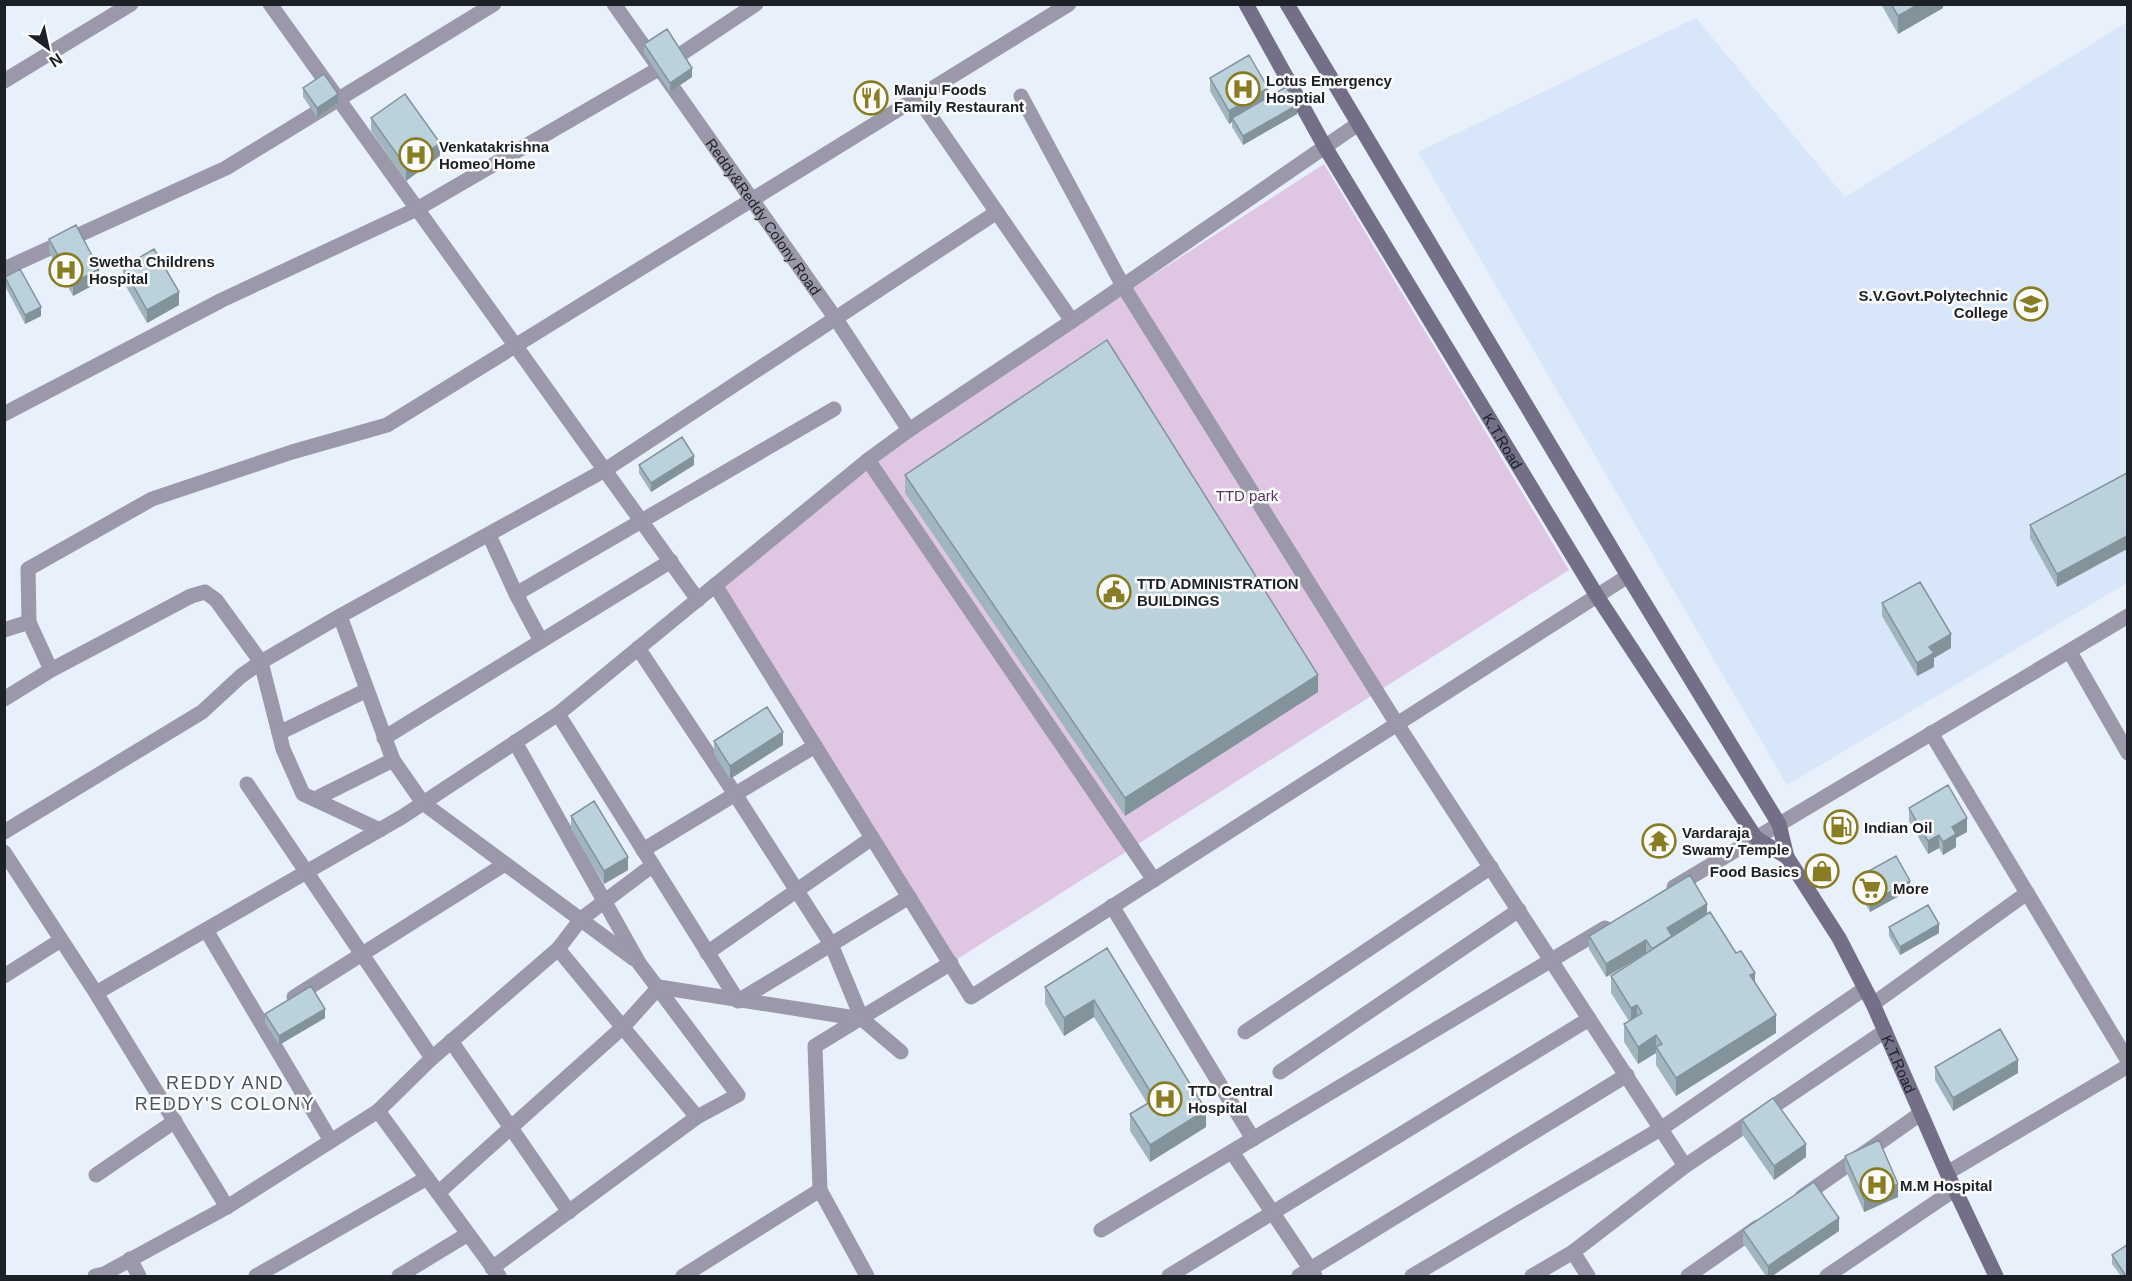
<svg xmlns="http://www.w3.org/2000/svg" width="2132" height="1281" font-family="Arial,sans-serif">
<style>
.built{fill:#d8e6fa}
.green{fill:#dfc6e2}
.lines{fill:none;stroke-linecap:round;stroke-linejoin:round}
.street{stroke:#9a98a9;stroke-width:15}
.secondary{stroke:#726f87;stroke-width:15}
.wall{fill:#a1b5be}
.shaded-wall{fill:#83939b}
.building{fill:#bbd2dd;stroke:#83939b;stroke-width:1.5}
.labels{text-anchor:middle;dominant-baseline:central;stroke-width:5;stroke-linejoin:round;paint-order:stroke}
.poi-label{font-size:15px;font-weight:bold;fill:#1c2027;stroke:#fcfcfc;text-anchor:start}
.street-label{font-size:15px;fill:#1c2027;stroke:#fcfcfc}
.park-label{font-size:15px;fill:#58335e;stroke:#fcfcfc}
.quarter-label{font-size:18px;letter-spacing:1.5px;fill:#495363;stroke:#fcfcfc}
</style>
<rect width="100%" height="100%" fill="#e8f0fb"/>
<path class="built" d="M1696,18L1845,197L2127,22V583L1787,785L1418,152Z"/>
<path class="green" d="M1324,164L1569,570L951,963L715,585L868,460Z"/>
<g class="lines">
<g class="street">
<path d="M270,4L698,600"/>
<path id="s1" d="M614,4L836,319L909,430"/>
<path d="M4,81L131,4"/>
<path d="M1021,96L1123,286L1397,724L1685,1166"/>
<path d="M918,98L1072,321"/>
<path d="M4,269L226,168L494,4"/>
<path d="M4,414L222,300L417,209L660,68L756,4"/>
<path d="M868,460L1154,880"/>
<path d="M489,535L516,594L541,641"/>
<path d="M715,585L971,997L1628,576"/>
<path d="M516,594L834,409"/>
<path d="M340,616L393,760"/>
<path d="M29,622L28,569L152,499L292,452L387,425L1069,4"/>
<path d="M4,630L29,622L51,670"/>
<path d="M638,648L735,794L831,944L862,1019L901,1052"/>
<path d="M2070,652L2128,753"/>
<path d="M4,699L51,670L191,596L205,592L216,600L261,662L283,749L303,794L380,830"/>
<path d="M558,714L738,1001L909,897"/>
<path d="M279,733L367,690"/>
<path d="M1931,733L2128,1061"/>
<path d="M384,738L671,561"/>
<path d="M515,742L639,963L738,1095L697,1117"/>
<path d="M247,784L432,1058L378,1111"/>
<path d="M315,799L393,760L423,803L634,959"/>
<path d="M4,832L202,712L241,676L261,662L340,616L605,470L997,212"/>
<path d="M643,850L815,746"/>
<path d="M4,852L96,993L402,817L558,714L868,460L909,430L1072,321L1358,124"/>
<path d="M1674,887L2128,616"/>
<path d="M1112,906L1253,1139"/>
<path d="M206,930L331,1141L378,1111L499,1276"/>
<path d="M558,949L581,919L653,865"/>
<path d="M707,953L872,838"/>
<path d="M4,976L61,940"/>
<path d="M96,993L227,1207"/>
<path d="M294,997L505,864"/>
<path d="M1873,1004L2027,893"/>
<path d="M1245,1032L1491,867"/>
<path d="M451,1041L569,1212"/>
<path d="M432,1058L558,949L697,1117L492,1268"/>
<path d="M1280,1072L1519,910"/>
<path d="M1232,1152L1315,1276"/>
<path d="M1947,1173L2128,1066"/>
<path d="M96,1175L175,1121"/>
<path d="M820,1190L815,1046L951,963"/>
<path d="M438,1193L623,1027L659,987L862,1019"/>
<path d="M1802,1197L1920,1114"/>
<path d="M1101,1230L1605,928"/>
<path d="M1573,1252L1588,1276"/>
<path d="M130,1259L139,1276"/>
<path d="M95,1276L104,1274L227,1207L331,1141"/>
<path d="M256,1276L427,1178"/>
<path d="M399,1276L468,1234"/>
<path d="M683,1276L820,1190L867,1276"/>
<path d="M1169,1276L1589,1019"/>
<path d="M1299,1276L1627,1075"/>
<path d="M1412,1276L1662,1128L1864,989"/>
<path d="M1532,1276L1573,1252L1685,1166L1885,1031"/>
<path d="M1688,1276L1758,1227"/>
<path d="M1827,1276L1954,1190"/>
</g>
<g class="secondary">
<path id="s2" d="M1246,4L1325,147L1597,596L1756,838L1787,857"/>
<path id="s3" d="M1287,4L1628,576L1779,824L1787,857L1839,938L1873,1004L1947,1173L1996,1276"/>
</g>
</g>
<path class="wall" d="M1881,4H1943V8L1898,34Z
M644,44L692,77L670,92L644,53Z
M1210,78L1268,97L1297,114L1243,145L1232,127V122L1229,124L1210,91Z
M303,88L338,103L317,117L303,97Z
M371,118L440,156L406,181L371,131Z
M49,239L99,282L73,296L49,252Z
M123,267L179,305L147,323L123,281Z
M5,277L41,316L25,324L5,286Z
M639,465H694L651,492L639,473Z
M2127,473L2057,587L2030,538V525Z
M905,475L1318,692L1125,816L905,493Z
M1882,603L1951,648L1934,658V667L1917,676L1882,616Z
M714,741L783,745L730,779L714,754Z
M1909,808L1967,832L1956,838V847L1943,855L1939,848L1928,854L1909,821Z
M571,816L628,870L604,884L571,829Z
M1856,878L1910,890L1870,912L1856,887Z
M1707,914L1755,982L1776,1033L1676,1096L1656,1065V1053L1638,1064L1624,1042V1024L1629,1021L1611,993V976L1644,955L1606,977L1589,949V936Z
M1889,927L1939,933L1900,955L1889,936Z
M1107,948L1206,1127L1150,1162L1130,1131V1114L1147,1103L1094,1017L1064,1036L1045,1004V987Z
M265,1014L325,1018L279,1045L265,1023Z
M1935,1067L2018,1073L1953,1111L1935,1080Z
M1742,1120L1806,1157L1774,1180L1742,1134Z
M1845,1156L1898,1197L1864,1212L1845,1169Z
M1743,1230L1839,1231L1772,1276H1766L1743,1243Z
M2112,1255L2127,1276H2121L2112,1264Z"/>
<path class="shaded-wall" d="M1919,4H1943V8L1898,34V16Z
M692,68V77L670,92V83Z
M1268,88V102L1232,118V122L1229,124V111Z
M338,94V103L317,117V108Z
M1297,105V114L1243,145V136Z
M440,143V156L406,181V167Z
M99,269V282L73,296V283Z
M179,292V305L147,323V310Z
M41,307V316L25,324V315Z
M694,456V465L651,492V483Z
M2127,536V549L2057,587V574Z
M1951,634V648L1934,658V667L1917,676V663L1929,647Z
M1318,675V692L1125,816V798Z
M783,732V745L730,779V766Z
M1967,818V832L1956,838V847L1943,855V842L1952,827Z
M1939,835V848L1928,854V841Z
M628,857V870L604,884V871Z
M1910,881V890L1870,912V903Z
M1707,904V917L1667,941V928Z
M1939,924V933L1900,955V947Z
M1646,940V953L1606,977V964Z
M1755,973V990L1750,975Z
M1094,1000V1017L1064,1036V1018Z
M1637,1005V1022L1631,1026V1008Z
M325,1009V1018L279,1045V1036Z
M1776,1015V1033L1676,1096V1078Z
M1656,1035V1053L1638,1064V1047Z
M2018,1060V1073L1953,1111V1098Z
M1206,1110V1127L1150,1162V1145Z
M1806,1144V1157L1774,1180V1166Z
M1898,1184V1197L1864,1212V1199Z
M1839,1218V1231L1772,1276H1768V1266Z"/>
<path class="building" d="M1891,4H1919L1898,16Z
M667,29L692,68L670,83L644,44Z
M1249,55L1268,88L1229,111L1210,78Z
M324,74L338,94L317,108L303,88Z
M1286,87L1297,105L1243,136L1232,118Z
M405,94L440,143L406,167L371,118Z
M76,225L99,269L73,283L49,239Z
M154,249L179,292L147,310L123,267Z
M20,269L41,307L25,315L5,277Z
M1107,340L1318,675L1125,798L905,475Z
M682,437L694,456L651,483L639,465Z
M2127,473V536L2057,574L2030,525Z
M1920,582L1951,634L1929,647L1934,653L1917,663L1882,603Z
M767,707L783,732L730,766L714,741Z
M1948,785L1967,818L1952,827L1956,834L1943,842L1939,835L1928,841L1909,808Z
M594,801L628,857L604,871L571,816Z
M1896,856L1910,881L1870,903L1856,878Z
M1690,875L1707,904L1667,928L1672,936L1652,949L1646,940L1606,964L1589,936Z
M1928,905L1939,924L1900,947L1889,927Z
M1710,912L1736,953L1741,951L1755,973L1750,975L1776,1015L1676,1078L1656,1047L1662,1044L1656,1035L1638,1047L1624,1024L1642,1013L1637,1005L1631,1008L1611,976Z
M1107,948L1206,1110L1150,1145L1130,1114L1155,1099L1094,1000L1064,1018L1045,987Z
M311,986L325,1009L279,1036L265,1014Z
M2000,1029L2018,1060L1953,1098L1935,1067Z
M1773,1098L1806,1144L1774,1166L1742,1120Z
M1879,1140L1898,1184L1864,1199L1845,1156Z
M1814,1182L1839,1218L1768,1266L1743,1230Z
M2127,1245V1276H2126L2112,1255Z"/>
<defs>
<symbol id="hospital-ring" viewBox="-11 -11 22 22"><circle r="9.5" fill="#fcfcfc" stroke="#897d24" stroke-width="1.5"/><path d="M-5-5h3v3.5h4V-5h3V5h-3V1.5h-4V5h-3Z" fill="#897d24"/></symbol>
<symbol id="restaurant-ring" viewBox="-11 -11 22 22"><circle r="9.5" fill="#fcfcfc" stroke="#897d24" stroke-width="1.5"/><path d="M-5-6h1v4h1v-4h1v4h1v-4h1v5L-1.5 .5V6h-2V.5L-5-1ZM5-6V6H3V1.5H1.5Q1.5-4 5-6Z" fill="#897d24"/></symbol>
<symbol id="university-ring" viewBox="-11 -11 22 22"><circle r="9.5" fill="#fcfcfc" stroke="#897d24" stroke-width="1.5"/><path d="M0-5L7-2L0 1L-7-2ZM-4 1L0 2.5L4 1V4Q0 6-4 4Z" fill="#897d24"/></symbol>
<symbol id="civic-ring" viewBox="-11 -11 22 22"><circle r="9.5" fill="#fcfcfc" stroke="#897d24" stroke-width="1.5"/><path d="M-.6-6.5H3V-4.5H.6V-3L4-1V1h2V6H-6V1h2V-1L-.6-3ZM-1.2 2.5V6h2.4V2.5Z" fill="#897d24"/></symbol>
<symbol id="fuel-ring" viewBox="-11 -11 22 22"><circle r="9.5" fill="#fcfcfc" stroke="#897d24" stroke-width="1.5"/><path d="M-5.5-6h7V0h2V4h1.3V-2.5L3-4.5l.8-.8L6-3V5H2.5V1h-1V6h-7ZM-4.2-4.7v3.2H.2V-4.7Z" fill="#897d24"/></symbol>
<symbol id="temple-ring" viewBox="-11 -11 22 22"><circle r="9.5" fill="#fcfcfc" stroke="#897d24" stroke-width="1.5"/><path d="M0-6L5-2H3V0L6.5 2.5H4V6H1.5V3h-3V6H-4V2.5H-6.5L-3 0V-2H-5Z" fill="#897d24"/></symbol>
<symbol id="shop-ring" viewBox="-11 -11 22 22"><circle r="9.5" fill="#fcfcfc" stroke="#897d24" stroke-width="1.5"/><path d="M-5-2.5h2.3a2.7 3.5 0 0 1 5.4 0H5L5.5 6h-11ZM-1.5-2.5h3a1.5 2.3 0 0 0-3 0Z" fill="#897d24"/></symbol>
<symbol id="supermarket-ring" viewBox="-11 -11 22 22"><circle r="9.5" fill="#fcfcfc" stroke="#897d24" stroke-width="1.5"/><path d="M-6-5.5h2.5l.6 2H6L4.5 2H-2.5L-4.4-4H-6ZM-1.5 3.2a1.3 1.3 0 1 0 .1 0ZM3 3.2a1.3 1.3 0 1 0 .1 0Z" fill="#897d24"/></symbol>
</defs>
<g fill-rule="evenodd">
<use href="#hospital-ring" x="1224" y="70" width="38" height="38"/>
<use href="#restaurant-ring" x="852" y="79" width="38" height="38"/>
<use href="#hospital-ring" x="397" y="136" width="38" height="38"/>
<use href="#hospital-ring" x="47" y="251" width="38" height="38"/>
<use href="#university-ring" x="2012" y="285" width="38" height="38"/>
<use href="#civic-ring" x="1095" y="573" width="38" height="38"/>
<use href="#fuel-ring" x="1822" y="808" width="38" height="38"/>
<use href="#temple-ring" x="1640" y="822" width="38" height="38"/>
<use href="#shop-ring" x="1803" y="852" width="38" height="38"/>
<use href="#supermarket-ring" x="1851" y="869" width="38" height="38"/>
<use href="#hospital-ring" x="1146" y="1080" width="38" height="38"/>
<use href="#hospital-ring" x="1858" y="1166" width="38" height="38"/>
</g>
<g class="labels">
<g class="poi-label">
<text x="1266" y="80">Lotus Emergency<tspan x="1266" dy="17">Hosptial</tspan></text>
<text x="894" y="89">Manju Foods<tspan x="894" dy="17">Family Restaurant</tspan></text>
<text x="439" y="146">Venkatakrishna<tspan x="439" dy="17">Homeo Home</tspan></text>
<text x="89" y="261">Swetha Childrens<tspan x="89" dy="17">Hospital</tspan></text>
<text x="2008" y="295" text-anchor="end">S.V.Govt.Polytechnic<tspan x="2008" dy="17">College</tspan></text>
<text x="1137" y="583">TTD ADMINISTRATION<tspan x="1137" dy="17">BUILDINGS</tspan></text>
<text x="1864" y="827">Indian Oil</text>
<text x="1682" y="832">Vardaraja<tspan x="1682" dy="17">Swamy Temple</tspan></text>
<text x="1799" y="871" text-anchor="end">Food Basics</text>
<text x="1893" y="888">More</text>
<text x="1188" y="1090">TTD Central<tspan x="1188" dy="17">Hospital</tspan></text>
<text x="1900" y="1185">M.M Hospital</text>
</g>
<g class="street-label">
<text stroke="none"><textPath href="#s1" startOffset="260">Reddy&amp;Reddy Colony Road</textPath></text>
<text stroke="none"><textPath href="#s2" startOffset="507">K.T.Road</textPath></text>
<text stroke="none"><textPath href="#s3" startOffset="1226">K.T.Road</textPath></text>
</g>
<g class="park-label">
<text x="1247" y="495">TTD park</text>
</g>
<g class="quarter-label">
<text x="225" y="1083">REDDY AND<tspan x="225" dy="21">REDDY'S COLONY</tspan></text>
</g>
</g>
<rect width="2132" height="1281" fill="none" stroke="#1c2027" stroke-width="12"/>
<g transform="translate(48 48) rotate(147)" stroke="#fcfcfc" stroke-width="4.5" paint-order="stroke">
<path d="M0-4.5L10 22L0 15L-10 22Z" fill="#1c2027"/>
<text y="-9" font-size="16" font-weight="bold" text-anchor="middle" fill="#1c2027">N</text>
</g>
</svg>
